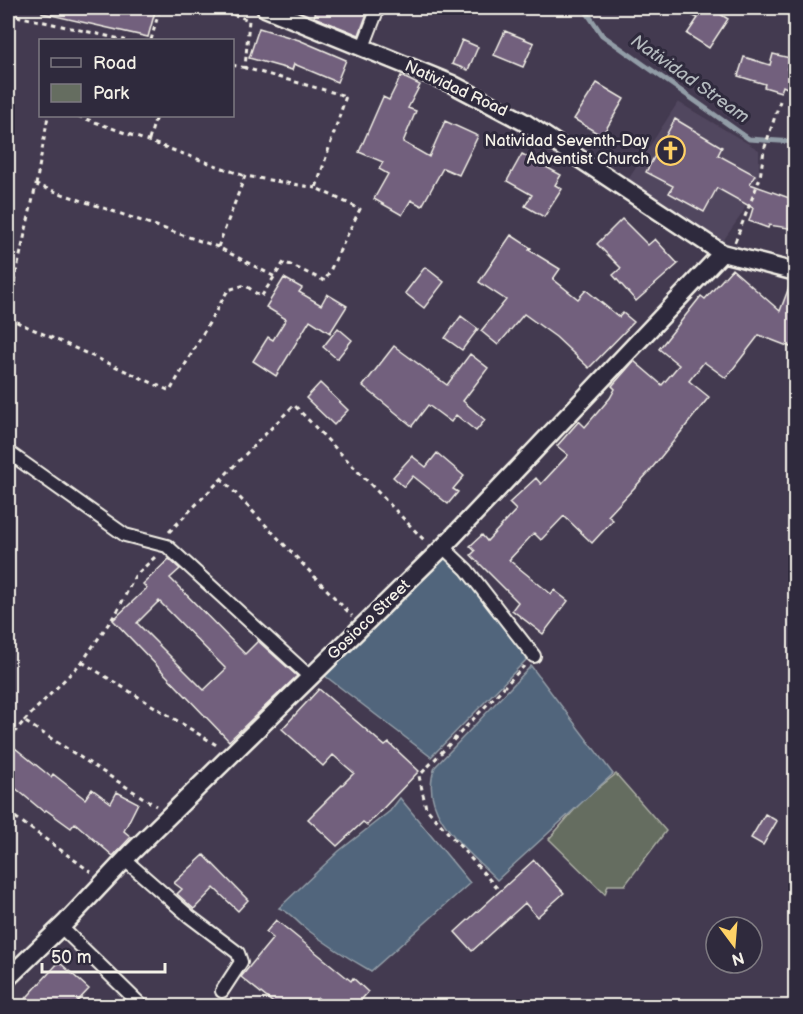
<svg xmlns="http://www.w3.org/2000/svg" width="803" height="1014" font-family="'Balsamiq Sans',sans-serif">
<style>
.built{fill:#51465e}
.green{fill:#656d60;stroke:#acafa4;stroke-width:1.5}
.water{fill:#51657c;stroke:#929da7;stroke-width:1.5}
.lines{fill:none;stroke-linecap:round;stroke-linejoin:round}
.stream{stroke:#929da7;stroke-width:5}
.building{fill:#72617d;stroke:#f4f1e8;stroke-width:1.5;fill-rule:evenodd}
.minor-casing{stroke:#f4f1e8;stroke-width:16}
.tertiary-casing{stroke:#f4f1e8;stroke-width:21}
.path{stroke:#f4f1e8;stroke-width:3;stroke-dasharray:4.5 4.5;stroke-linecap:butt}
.minor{stroke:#2f2a3d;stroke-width:12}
.tertiary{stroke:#2f2a3d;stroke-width:16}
.labels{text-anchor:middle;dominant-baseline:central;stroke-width:6;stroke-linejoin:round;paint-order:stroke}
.street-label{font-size:16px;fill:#f4f1e8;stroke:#2f2a3d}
.poi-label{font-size:16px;fill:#f4f1e8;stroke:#2f2a3d;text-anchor:end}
.water-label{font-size:18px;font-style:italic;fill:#b3b9bd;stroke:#2f2a3d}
</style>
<rect width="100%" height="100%" fill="#433a50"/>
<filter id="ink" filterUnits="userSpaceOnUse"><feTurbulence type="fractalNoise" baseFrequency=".0167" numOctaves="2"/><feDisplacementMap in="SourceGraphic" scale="12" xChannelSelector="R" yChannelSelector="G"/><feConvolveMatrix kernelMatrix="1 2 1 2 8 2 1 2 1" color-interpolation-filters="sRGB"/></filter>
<g filter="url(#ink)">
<path class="built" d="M678,102L759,150V174L742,214L723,241L626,183Z"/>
<path class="green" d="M616,774L666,831L625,885H608L605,894L549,839L582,801Z"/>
<path class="water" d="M446,555L483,594L529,657L431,757L320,672Z
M531,666L613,774L497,880C468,850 417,813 435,767Z
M400,798L470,883L371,971C348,958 326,944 305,928C296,921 290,912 279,908L339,851L390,811Z"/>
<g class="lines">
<path class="stream" d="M584,8L602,35L749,139L796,142"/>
</g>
<path class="building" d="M42,8H156L148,37L42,13Z
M317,8H369L359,35L314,17Z
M675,8H711L728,19L709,48L687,34L698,18Z
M259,28L299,40L346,60L337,82L294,64L292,70L249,58Z
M505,31L534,43L523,67L494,55Z
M462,40L478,47L468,70L452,64Z
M773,54L790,58L787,69L795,73V92L783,86L781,92L764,87L765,84L738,76L744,57L770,65Z
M401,76L420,85L408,108L416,111L403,142L429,157L445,121L478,136L459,175L443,168L422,206L411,200L402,215L374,199L388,174L379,169L383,162L359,152L383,97L389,100Z
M597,83L624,99L602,136L574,119Z
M675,119L722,147L718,155L755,175L750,184L795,200V229L769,225L768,228L749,221L753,208L717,188L704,212L669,193L673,186L646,172Z
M522,154L561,175L555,185L562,189L544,217L525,206L532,195L507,181Z
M622,219L648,245L655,239L678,264L636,301L613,275L621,268L597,244Z
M511,235L531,248L529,250L560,269L553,279L578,299L586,290L619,317L623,313L634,322L589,368L556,337L524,314L498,345L481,331L506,300L479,282Z
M425,267L444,282L424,308L405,293Z
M732,269L780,311L791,282H795V349L759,335L726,378L704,362L689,381L709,397L648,473L608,516L613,520L592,543L564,516L541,540L534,533L509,560L551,594L554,590L568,601L543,634L512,610L518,602L471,555L475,551L470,546L482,535L487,541L516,510L509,503L536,478L541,484L568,455L557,446L579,421L585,427L610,398L615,389L612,386L634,361L662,385L679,365L659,349L701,296L705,299Z
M284,278L302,288L299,292L321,305L327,294L347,306L330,333L310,320L276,376L253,361L268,337L273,340L286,319L266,307Z
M461,316L478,329L462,350L445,338Z
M338,328L352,340L337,359L323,347Z
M394,346L447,385L470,354L488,368L463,401L485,420L476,431L456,415L451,422L428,405L412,426L363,386Z
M320,383L348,410L334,425L306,398Z
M437,453L464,476L453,489L458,492L448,504L413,476L404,487L393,477L412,456L426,467Z
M169,559L180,569L170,578L245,654L258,641L297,676L229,741L113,620L147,588L143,584ZM159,601L226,669L204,690L137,623Z
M319,689L385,746L389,743L419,771L367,825L363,822L337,846L308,819L354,773L333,755L323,766L282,729Z
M15,748L51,777L53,774L85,799L92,789L111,803L117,792L138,803L124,831L131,837L113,856L75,823L71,828L46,810L44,812L8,782V758Z
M765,814L777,821L763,845L751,838Z
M204,855L248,900L238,911L214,888L194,909L177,894L182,889L174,883Z
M534,860L564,893L537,917L525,903L472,951L455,932Z
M276,920L351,981L353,978L368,992L356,1006H327L318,998L311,1006H277L241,977L273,938L266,932Z
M59,962L89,989L73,1006H19Z"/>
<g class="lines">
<defs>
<path id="minor" d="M363,47L378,8
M8,452L125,535L167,546L310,677
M443,547L467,570L534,656
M125,860L189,916L238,953L241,962L222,991
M61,927L142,1006"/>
<path id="tertiary" d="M265,8L452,84L524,122L722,253L796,272
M8,978L66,922L132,852L443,547L722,253"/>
</defs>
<use href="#minor" class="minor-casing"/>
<use href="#tertiary" class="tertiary-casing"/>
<path class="path" d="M8,14L125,40
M151,40L160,8
M232,65L246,68
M78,116L245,176
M149,140L156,116
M36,185L48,116
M735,242L760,178L764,150L781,98
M218,247L245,176L316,188
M8,309L36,185L218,247L275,277
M8,318L170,391L228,290L245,285L261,297L284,262L325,281L360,209L316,188L346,96L245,68L249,20L215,8
M221,478L352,616
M169,532L294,405L426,542
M82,662L218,746
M24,721L82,662L118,610L135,576L155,557
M8,740L24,721L156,806
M8,812L91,872
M497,888L426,808L419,776L524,666"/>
<use href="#minor" class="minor"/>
<use href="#tertiary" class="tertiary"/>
</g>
</g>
<defs>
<symbol id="church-ring" viewBox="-11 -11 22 22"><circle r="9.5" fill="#2f2a3d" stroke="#ffd166" stroke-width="1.5"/><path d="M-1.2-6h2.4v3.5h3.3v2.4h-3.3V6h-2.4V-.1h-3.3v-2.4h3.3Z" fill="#ffd166"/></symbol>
</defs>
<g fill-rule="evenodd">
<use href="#church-ring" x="654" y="134" width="33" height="33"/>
</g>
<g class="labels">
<g class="street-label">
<text transform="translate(456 89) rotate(25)">Natividad Road</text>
<text transform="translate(369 620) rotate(-44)">Gosioco Street</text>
</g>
<g class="poi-label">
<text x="649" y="141">Natividad Seventh-Day<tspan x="649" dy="18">Adventist Church</tspan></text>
</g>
<g class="water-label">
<text transform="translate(690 79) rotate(35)">Natividad Stream</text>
</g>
</g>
<rect width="803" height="1014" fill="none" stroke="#2f2a3d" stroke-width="30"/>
<rect x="15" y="15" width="773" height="984" fill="none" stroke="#f4f1e8" stroke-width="2" filter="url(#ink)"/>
<rect x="39" y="39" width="195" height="78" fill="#2f2a3d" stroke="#7e7a81" stroke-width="1.5"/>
<rect x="51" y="58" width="30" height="9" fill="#2f2a3d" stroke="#7e7a81" stroke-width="1.5"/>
<text x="93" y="69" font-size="18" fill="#f4f1e8">Road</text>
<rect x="51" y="84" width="30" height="18" fill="#656d60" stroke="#7e7a81" stroke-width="1.5"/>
<text x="93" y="99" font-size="18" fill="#f4f1e8">Park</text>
<g transform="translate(734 945) rotate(164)"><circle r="28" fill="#2f2a3d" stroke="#7e7a81" stroke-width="1.5"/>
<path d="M0-4.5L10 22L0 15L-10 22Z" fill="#ffd166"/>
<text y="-9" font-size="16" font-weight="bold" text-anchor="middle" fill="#f4f1e8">N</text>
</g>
<path d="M42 963v9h123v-9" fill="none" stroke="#f4f1e8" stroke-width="3"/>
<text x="51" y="963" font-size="18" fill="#f4f1e8" stroke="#2f2a3d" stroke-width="4.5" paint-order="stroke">50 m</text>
</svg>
